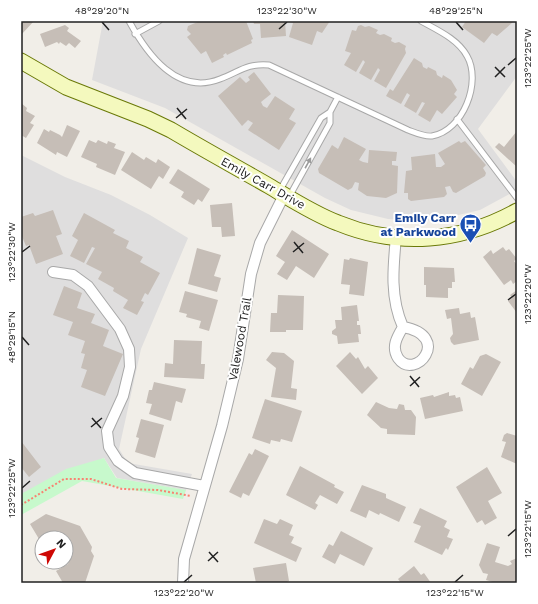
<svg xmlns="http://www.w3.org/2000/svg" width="538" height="604" font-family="'Work Sans',sans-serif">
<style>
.residential{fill:#dfdede}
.park{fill:#c7f9cc}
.building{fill:#c6beb7}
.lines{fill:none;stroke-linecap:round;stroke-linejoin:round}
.lane-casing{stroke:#a8a8a8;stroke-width:7}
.street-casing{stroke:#a8a8a8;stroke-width:12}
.secondary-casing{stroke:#6a7907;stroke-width:17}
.path{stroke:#f88372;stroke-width:2;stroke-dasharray:2 2;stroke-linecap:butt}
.lane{stroke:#fff;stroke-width:5}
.street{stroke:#fff;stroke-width:10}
.secondary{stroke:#f4f9be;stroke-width:15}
.oneway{fill:#9b9b9b}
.ticks{fill:none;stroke:#212121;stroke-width:1.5}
.labels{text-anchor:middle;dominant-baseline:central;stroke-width:4;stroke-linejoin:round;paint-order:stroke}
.street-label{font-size:12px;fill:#212121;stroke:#fff}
.transit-label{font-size:12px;font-weight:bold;fill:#164399;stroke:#fff;text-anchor:end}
.neatline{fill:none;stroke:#212121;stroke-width:1.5}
.ticks-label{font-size:10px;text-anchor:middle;fill:#212121}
</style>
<rect width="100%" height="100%" fill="#f1eee8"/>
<path class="residential" d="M103,21H517V76L478,129L517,182V190L480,210L437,220L416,221L388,219L351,210L325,198L165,108L92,80Z
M21,155L65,177L111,195L150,215L188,238L141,349L119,449L128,463L192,474L186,490L117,478L104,458L21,495Z"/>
<path class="park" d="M104,458L116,478L186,490L183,499L82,481L21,515V494L66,469Z"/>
<path class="building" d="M21,21H34L21,35Z
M200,21H246L253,39L251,40L252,43L227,55L226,53L223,55L224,57L212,63L206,51L201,54L187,37L191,34L187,30L188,26Z
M253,21H285L286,36L261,38L260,24H254Z
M287,21H330L322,33L317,31L312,45L289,37L293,23Z
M466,21L469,22H513L497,36L492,33L484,43L462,27Z
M65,25L69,28L67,31L81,41L75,48L69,43L66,46L60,42L59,44L57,42L45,47L40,34Z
M361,25L365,27L369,26L378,30L376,33L380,35L384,34L392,38L391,41L395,43L399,42L406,46L405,49L406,53L386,88L374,81L380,70L378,68L371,80L359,73L365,62L363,60L356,72L344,65L351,53L345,51L352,30L356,31L358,26Z
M414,58L422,63L423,67L427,69L428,67L436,71L437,75L442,78L443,75L451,80L457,90L454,94L457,97L442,114L437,110L430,122L418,115L425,103L422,102L416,113L404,106L410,95L407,93L401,104L386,96L390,89L393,91Z
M254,72L271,94L261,102L263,106L267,108L275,96L295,109L289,119L296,123L279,150L248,130L253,123L248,120L242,126L218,96L240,77L246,83L250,80L248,77Z
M21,103L27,108L26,111L35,116L30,123L34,125L26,138L21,135Z
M67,125L80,131L67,157L57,152L56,155L37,143L44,129L49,132L50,130L60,135L62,137Z
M517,131V167L495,147L499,143L504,147Z
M344,137L366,149L359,160L363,162L368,163L369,150L397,152L396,161H392V165L398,166L397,193L386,198L367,196L358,190L359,183L355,182L352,188L348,190L319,173L318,169L332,145L338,149Z
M89,140L96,143L98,140L107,144L108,141L116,144L114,148L125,152L115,175L96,167L97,164L81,157Z
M459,141L461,143L465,141L486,165L483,168L486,173L485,176L456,193L453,192L450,186L445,187L447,194L444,197L411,201L408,199V193H404L406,171L412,170L411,157L435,154L436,167H441L445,164L438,153Z
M132,152L144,160L146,157L156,163L158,159L170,167L163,179L159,176L151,189L121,170Z
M178,169L210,189L202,202L198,199L194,205L181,197L184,192L169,183Z
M232,203L235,236L222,237L221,227H212L210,205Z
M53,210L62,234L56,236L63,254L36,264L29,245L26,246L21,234V217L33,213L35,216Z
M84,213L115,230L113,233L129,241L126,248L143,257L140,262L160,273L148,295L145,293L141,301L144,302L137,315L123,308L128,300L113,291L114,288L98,279L102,272L86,264L95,248L92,247L84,263L70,256L78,240L72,236Z
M292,230L329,254L314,278L296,266L287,280L277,274L285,262L276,256Z
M503,247L506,251L509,249L517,259L514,261L517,265V281L513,284L511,280L504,285L483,257L491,250L493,254Z
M197,248L221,255L214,276L221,278L217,292L188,284Z
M350,258L368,262L364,296L349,294L350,285L341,284L344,259L349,260Z
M424,267L454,268L455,282H452V288H448V298L426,297V285H424Z
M64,286L82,293L77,308L95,314L91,323L109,330L103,346L123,354L105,396L81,387L87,370L81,368L85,354L81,353L85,341L68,335L73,322L53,315Z
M517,290V313L508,301L512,298L510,295Z
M185,291L218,300L209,331L199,328L201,321L186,317L187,314L179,312Z
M278,295L304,296L303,330H286V332H270L271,313H277Z
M357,305L359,321H357V325H360L361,334H358L359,342L338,344L337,336L332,334V331L336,328L335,320H342L341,307Z
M459,308L460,314L470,312L471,318L475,317L479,340L454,345L451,342L450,338L453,334L451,318L447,319L445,310Z
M174,340L202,341L201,364H205L204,379L164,377L165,363L173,364Z
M272,352L284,353L294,361L291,388L297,389L296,400L271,397L276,368L266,360Z
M350,352L356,359L358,357L365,369L368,366L378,378L362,394L336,366Z
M486,354L501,362L482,396L461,384L470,367L473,369L480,356Z
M154,382L186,389L182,403L176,401L171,421L149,414L152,404L146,403L149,390H152Z
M449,392V396L455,395L456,398L460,397L463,411L425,419L420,398L433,395L434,397Z
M265,399L302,411L292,442L281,439L280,442L271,440L270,444L252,438Z
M376,402L389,408L397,409L399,404L404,405L405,410H411L416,417L415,435L387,434V429L381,428L367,415Z
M141,419L164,425L155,458L135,452L139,438L136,437Z
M507,433L517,436V464L501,457L506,442L502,441L504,435Z
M21,441L41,467L29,477L21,467Z
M255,449L269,456L249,496L243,493L241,498L229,492L249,453L252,455Z
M300,466L335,485L334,487L344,492L337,504L320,495L315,503L318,505L315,510L286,495Z
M487,467L502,493L488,501L497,518L485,525L482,520L477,523L456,487Z
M362,485L386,494V498L406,507L399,522L380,513L379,515L369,510L366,518L350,511Z
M420,508L447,521L444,527L450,530L447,537L453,539L448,550L446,548L442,555L414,542L421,526L413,523Z
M46,514L80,526L92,547L91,551L94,556L85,583H63L56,571L68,564L70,557L66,560V538H42V544L30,524Z
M264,519L277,524L280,519L293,525L289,535L294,537L291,543L302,548L296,562L254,543Z
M341,531L373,548L364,566L340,554L335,564L322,557L329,544L333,546Z
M487,543L500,547L495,562L508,566L512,564L510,561L517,558V583H496L486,580L488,574L483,573L479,565Z
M286,563L289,581L285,583H256L253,568Z
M414,566L421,575L424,573L431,583H401L398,579Z"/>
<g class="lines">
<defs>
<path id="lane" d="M129,21C147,54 177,96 220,79C239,72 247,63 269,65L408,130C416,133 425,137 432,136C463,131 482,82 467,56C458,39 437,30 421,21
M135,34L159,21
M457,119L517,198
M280,190L321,118L330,112L338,97
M289,197L330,123V112"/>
<path id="street" d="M396,237C393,268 390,298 403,327
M53,272L73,275L88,286L120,329L129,349L130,367L123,396L107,431L109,447L118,461L135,473L204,486
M403,327C453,336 415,382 398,358C391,347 397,337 403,327Z
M183,583L184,559L222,426L238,359L251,274L260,243L284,195"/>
<path id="secondary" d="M21,61L66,87L148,119L171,130C203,149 236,167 269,186C291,199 314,214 338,223C399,248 461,242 517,211"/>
</defs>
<use href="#lane" class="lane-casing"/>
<use href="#street" class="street-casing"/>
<use href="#secondary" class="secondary-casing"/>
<path class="path" d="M21,505L64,479H91L122,489L158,490L191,496"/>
<use href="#lane" class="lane"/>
<use href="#street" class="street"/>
<use href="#secondary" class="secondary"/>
</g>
<defs><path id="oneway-solid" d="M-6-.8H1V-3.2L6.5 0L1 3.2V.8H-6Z"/></defs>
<use class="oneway" href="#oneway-solid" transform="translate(308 163) rotate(-61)"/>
<path class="ticks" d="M102,22L109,30M456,22L463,30M279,29L287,22M508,65L516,58M495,67L505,77M495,77L505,67M177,108L186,119M176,118L187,109M294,242L303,253M22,252L30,246M293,252L304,243M508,300L516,294M22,337L29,345M410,376L419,387M410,386L420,377M92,418L101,428M91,427L102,418M22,488L30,481M508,536L516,529M209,552L218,562M208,561L218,552M184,582L192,575M455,582L463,575"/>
<defs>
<symbol id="bus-pin" viewBox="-11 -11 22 30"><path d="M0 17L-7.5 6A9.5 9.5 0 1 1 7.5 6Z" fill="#1a4fb4" stroke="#fff"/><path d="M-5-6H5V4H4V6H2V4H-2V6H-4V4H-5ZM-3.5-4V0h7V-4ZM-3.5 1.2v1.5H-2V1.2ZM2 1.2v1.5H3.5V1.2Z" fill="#fff"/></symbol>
</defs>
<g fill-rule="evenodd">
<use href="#bus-pin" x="458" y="212" width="25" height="34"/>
</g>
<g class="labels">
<g class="street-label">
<text transform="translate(263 183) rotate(29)">Emily Carr Drive</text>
<text transform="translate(240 339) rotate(-80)">Valewood Trail</text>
</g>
<g class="transit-label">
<text x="456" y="218">Emily Carr<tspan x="456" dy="14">at Parkwood</tspan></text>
</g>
</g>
<rect width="538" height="604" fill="none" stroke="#ffffff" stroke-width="44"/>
<g transform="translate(54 550) rotate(49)"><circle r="19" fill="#ffffff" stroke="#a6a6a6"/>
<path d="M0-3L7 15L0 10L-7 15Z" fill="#ce0804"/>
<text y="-6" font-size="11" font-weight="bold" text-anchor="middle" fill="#212121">N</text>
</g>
<rect x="22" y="22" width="494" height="560" class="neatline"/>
<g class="ticks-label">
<text x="102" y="14">48°29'20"N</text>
<text x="287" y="14">123°22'30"W</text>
<text x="456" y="14">48°29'25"N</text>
<text transform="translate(527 58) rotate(-90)" y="4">123°22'25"W</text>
<text transform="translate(11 252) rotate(-90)" y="4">123°22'30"W</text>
<text transform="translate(527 294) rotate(-90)" y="4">123°22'20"W</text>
<text transform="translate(11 337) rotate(-90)" y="4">48°29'15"N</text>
<text transform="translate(11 488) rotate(-90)" y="4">123°22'25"W</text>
<text transform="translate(527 529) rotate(-90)" y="4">123°22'15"W</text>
<text x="184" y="596">123°22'20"W</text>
<text x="455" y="596">123°22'15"W</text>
</g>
</svg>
